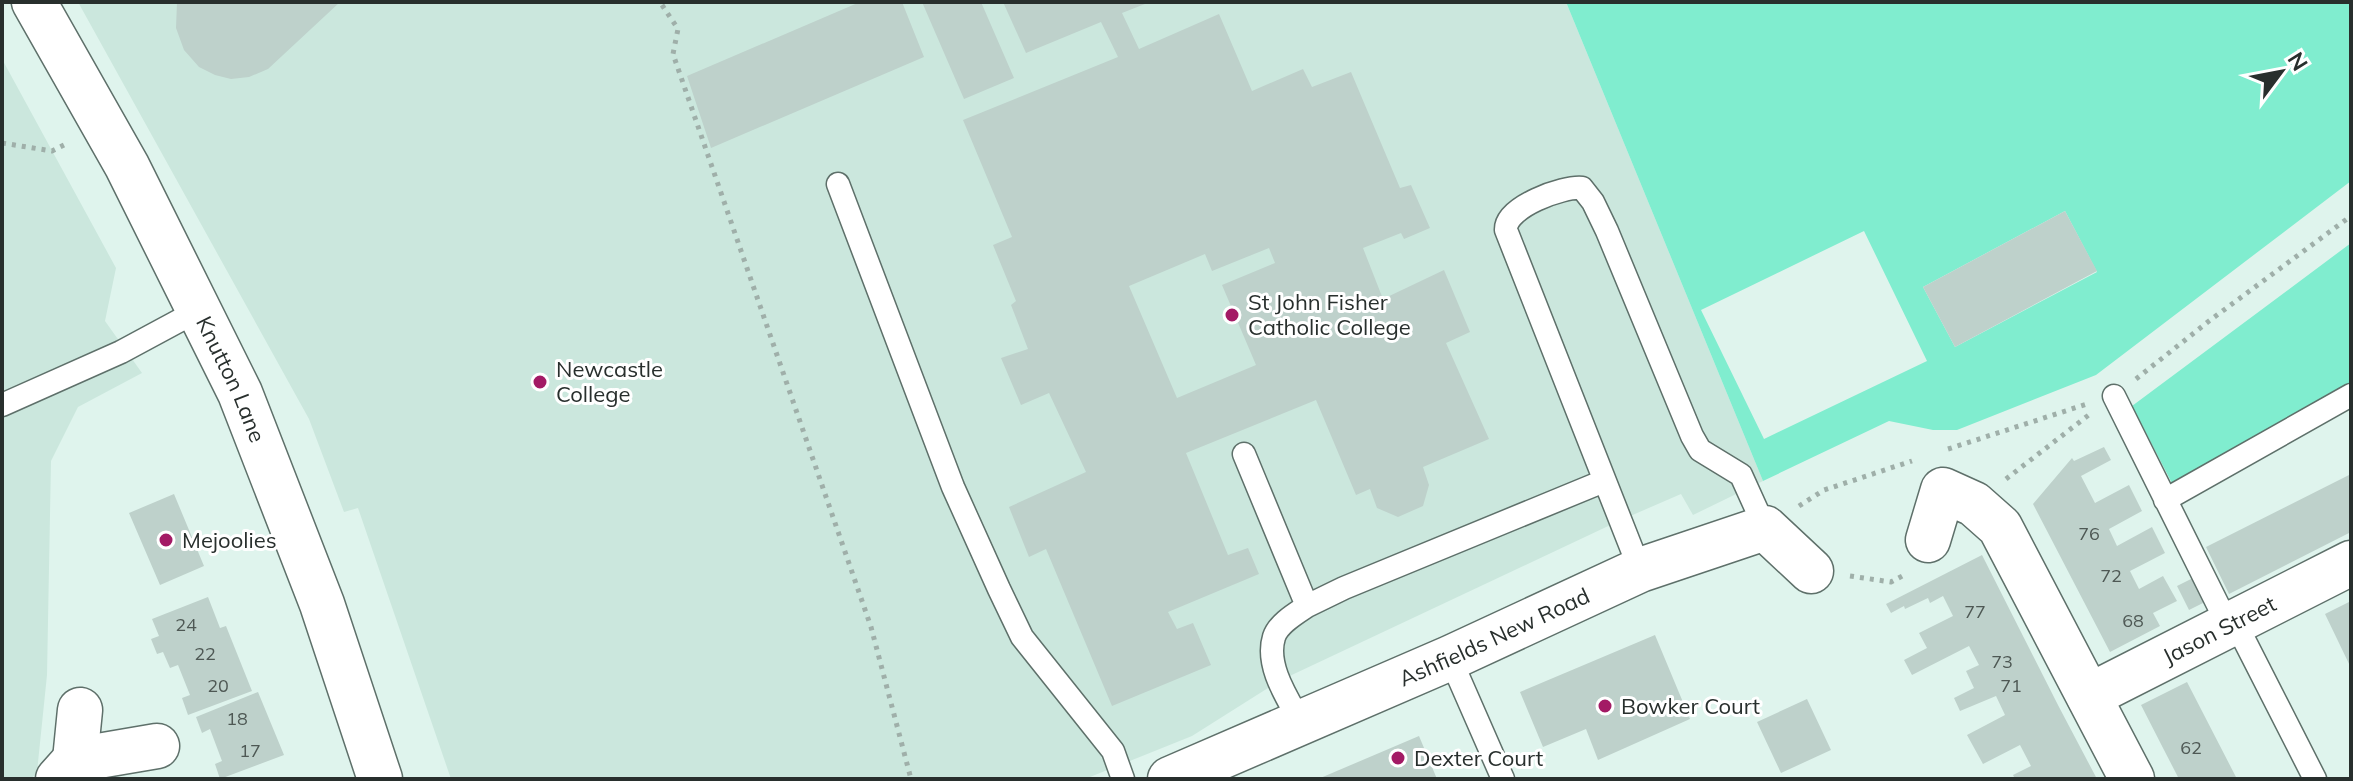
<svg xmlns="http://www.w3.org/2000/svg" width="2353" height="781" font-family="Mulish,sans-serif">
<style>
.built{fill:#cbe7dd}
.green{fill:#80edcf;fill-rule:evenodd}
.building{fill:#bed1cb;fill-rule:evenodd}
.lines{fill:none;stroke-linecap:round;stroke-linejoin:round}
.lane-casing{stroke:#5e706a;stroke-width:25}
.street-casing{stroke:#5e706a;stroke-width:47}
.secondary-casing{stroke:#5e706a;stroke-width:47}
.path{stroke:#9fafa9;stroke-width:5;stroke-dasharray:4 6;stroke-linecap:butt}
.lane{stroke:#fff;stroke-width:22}
.street{stroke:#fff;stroke-width:44}
.secondary{stroke:#fff;stroke-width:44}
.poi-dot{fill:#a31a65;stroke:#fff;stroke-width:3}
.labels{text-anchor:middle;dominant-baseline:central;stroke-width:6;stroke-linejoin:round;paint-order:stroke}
.number-label{font-size:18px;fill:#4e5854}
.poi-label{font-size:22px;fill:#282f2d;stroke:#fff;text-anchor:start}
.street-label{font-size:22px;fill:#282f2d;stroke:#fff}
</style>
<rect width="100%" height="100%" fill="#dff4ed"/>
<path class="built" d="M78,2H1566L1763,481L1693,515L1681,494L1621,520L1279,681L1192,736L1085,779H451L358,508L344,512L309,419Z
M2,59L116,268L105,321L142,373L78,407L51,461L47,675L37,772L31,779H2Z"/>
<path class="green" d="M1566,2H2351V181L2096,375L1957,430H1933L1889,421L1763,481ZM2065,211L2097,272L1955,347L1923,287ZM1864,231L1927,361L1764,439L1701,310Z
M2351,243V388L2175,489L2132,406Z"/>
<path class="building" d="M177,2H340L268,69L249,77L231,79L215,75L199,67L184,50L176,28Z
M860,2H902L924,57L711,148L687,76Z
M922,2H981L1014,78L964,99Z
M1003,2H1150L1122,13L1139,49L1219,14L1252,91L1303,69L1312,87L1351,72L1400,188L1411,185L1430,228L1404,239L1401,233L1363,248L1383,299L1444,270L1470,332L1446,343L1489,439L1423,467L1429,485L1423,506L1398,517L1377,508L1370,489L1356,495L1316,400L1186,453L1228,555L1248,548L1259,574L1168,612L1177,629L1193,623L1211,665L1112,706L1046,549L1029,557L1009,507L1086,472L1049,393L1021,405L1001,358L1028,349L1011,305L1016,301L993,245L1012,237L963,120L1118,57L1101,22L1026,53ZM1269,248L1275,263L1222,285L1256,365L1177,398L1129,286L1205,254L1212,271Z
M2065,211L2097,271L1955,347L1923,287Z
M2104,447L2111,460L2081,476L2095,503L2129,485L2142,511L2109,529L2117,546L2152,527L2165,553L2130,571L2139,589L2163,576L2177,601L2153,613L2160,626L2110,652L2033,504L2072,458L2074,461Z
M2351,474V532L2229,594L2206,547Z
M174,494L204,566L160,585L129,513Z
M1982,555L2059,707L2097,779H2015L2013,775L2031,766L2020,745L1983,764L1967,735L2005,715L1996,696L1960,711L1954,698L1974,688L1966,671L1979,665L1969,646L1912,675L1904,660L1927,648L1919,633L1953,616L1943,596L1930,603L1928,598L1905,609L1904,606L1891,613L1886,604Z
M2193,578L2205,602L2189,610L2177,586Z
M208,597L220,628L226,626L252,691L188,715L182,698L190,695L178,665L170,668L163,652L157,654L151,639L159,636L152,619Z
M2351,601V668L2325,614Z
M1655,635L1690,719L1598,760L1586,729L1543,747L1520,692Z
M2187,682L2220,746L2237,779H2179L2163,748L2141,705Z
M258,692L284,755L220,779L215,764L222,761L210,729L202,733L196,717Z
M1807,699L1831,750L1781,773L1757,722Z
M1419,736L1437,779H1318Z"/>
<g class="lines">
<defs>
<path id="lane" d="M838,184L953,487L999,589L1022,637L1113,751L1123,779
M2114,396L2228,625
M2,405L121,352L199,310
M1244,454L1307,606C1295,614 1278,624 1274,637C1265,666 1288,699 1301,723
M2165,500L2351,395
M1640,570L1506,230C1505,207 1563,186 1582,188L1593,202L1607,231L1692,436L1700,450L1741,475L1765,528
M1307,606L1344,588L1604,481
M2235,622L2315,779
M1450,658L1503,779"/>
<g id="street">
<path d="M1928,540L1943,490L1974,504L2000,527L2132,779"/>
<path id="s1" d="M2089,696L2351,563"/>
<path d="M75,760L80,710"/>
<path d="M58,779L75,760L157,746"/>
<path id="s2" d="M1170,779L1450,658L1640,570L1765,528L1811,571"/>
</g>
<g id="secondary">
<path id="s3" d="M34,2L127,166L240,393L322,604L380,779"/>
</g>
</defs>
<use href="#lane" class="lane-casing"/>
<use href="#street" class="street-casing"/>
<use href="#secondary" class="secondary-casing"/>
<path class="path" d="M662,5L678,29L673,54L871,627L911,779
M2,143L52,151L68,143
M2136,379L2209,321L2351,216
M1948,449L2087,404
M2006,479L2090,414
M1799,506L1824,490L1912,461
M1850,576L1891,582L1906,574"/>
<use href="#lane" class="lane"/>
<use href="#street" class="street"/>
<use href="#secondary" class="secondary"/>
</g>
<g class="poi-dot">
<circle cx="1232" cy="315" r="8"/>
<circle cx="540" cy="382" r="8"/>
<circle cx="166" cy="540" r="8"/>
<circle cx="1605" cy="706" r="8"/>
<circle cx="1398" cy="758" r="8"/>
</g>
<g class="labels">
<g class="number-label">
<text x="2089" y="533">76</text>
<text x="2111" y="575">72</text>
<text x="1975" y="611">77</text>
<text x="2133" y="620">68</text>
<text x="186" y="624">24</text>
<text x="205" y="653">22</text>
<text x="2002" y="661">73</text>
<text x="218" y="685">20</text>
<text x="2011" y="685">71</text>
<text x="237" y="718">18</text>
<text x="2191" y="747">62</text>
<text x="250" y="750">17</text>
</g>
<g class="poi-label">
<text x="1248" y="302">St John Fisher<tspan x="1248" dy="25">Catholic College</tspan></text>
<text x="556" y="369">Newcastle<tspan x="556" dy="25">College</tspan></text>
<text x="182" y="540">Mejoolies</text>
<text x="1621" y="706">Bowker Court</text>
<text x="1414" y="758">Dexter Court</text>
</g>
<g class="street-label">
<text stroke="none"><textPath href="#s3" startOffset="426">Knutton Lane</textPath></text>
<text stroke="none"><textPath href="#s1" startOffset="146">Jason Street</textPath></text>
<text stroke="none"><textPath href="#s2" startOffset="354">Ashfields New Road</textPath></text>
</g>
</g>
<rect width="2353" height="781" fill="none" stroke="#282f2d" stroke-width="8"/>
<g transform="translate(2281 72) rotate(58)" stroke="#ffffff" stroke-width="6" paint-order="stroke">
<path d="M0-6L14 30L0 20L-14 30Z" fill="#282f2d"/>
<text y="-12" font-size="22" font-weight="bold" text-anchor="middle" fill="#282f2d">N</text>
</g>
</svg>
